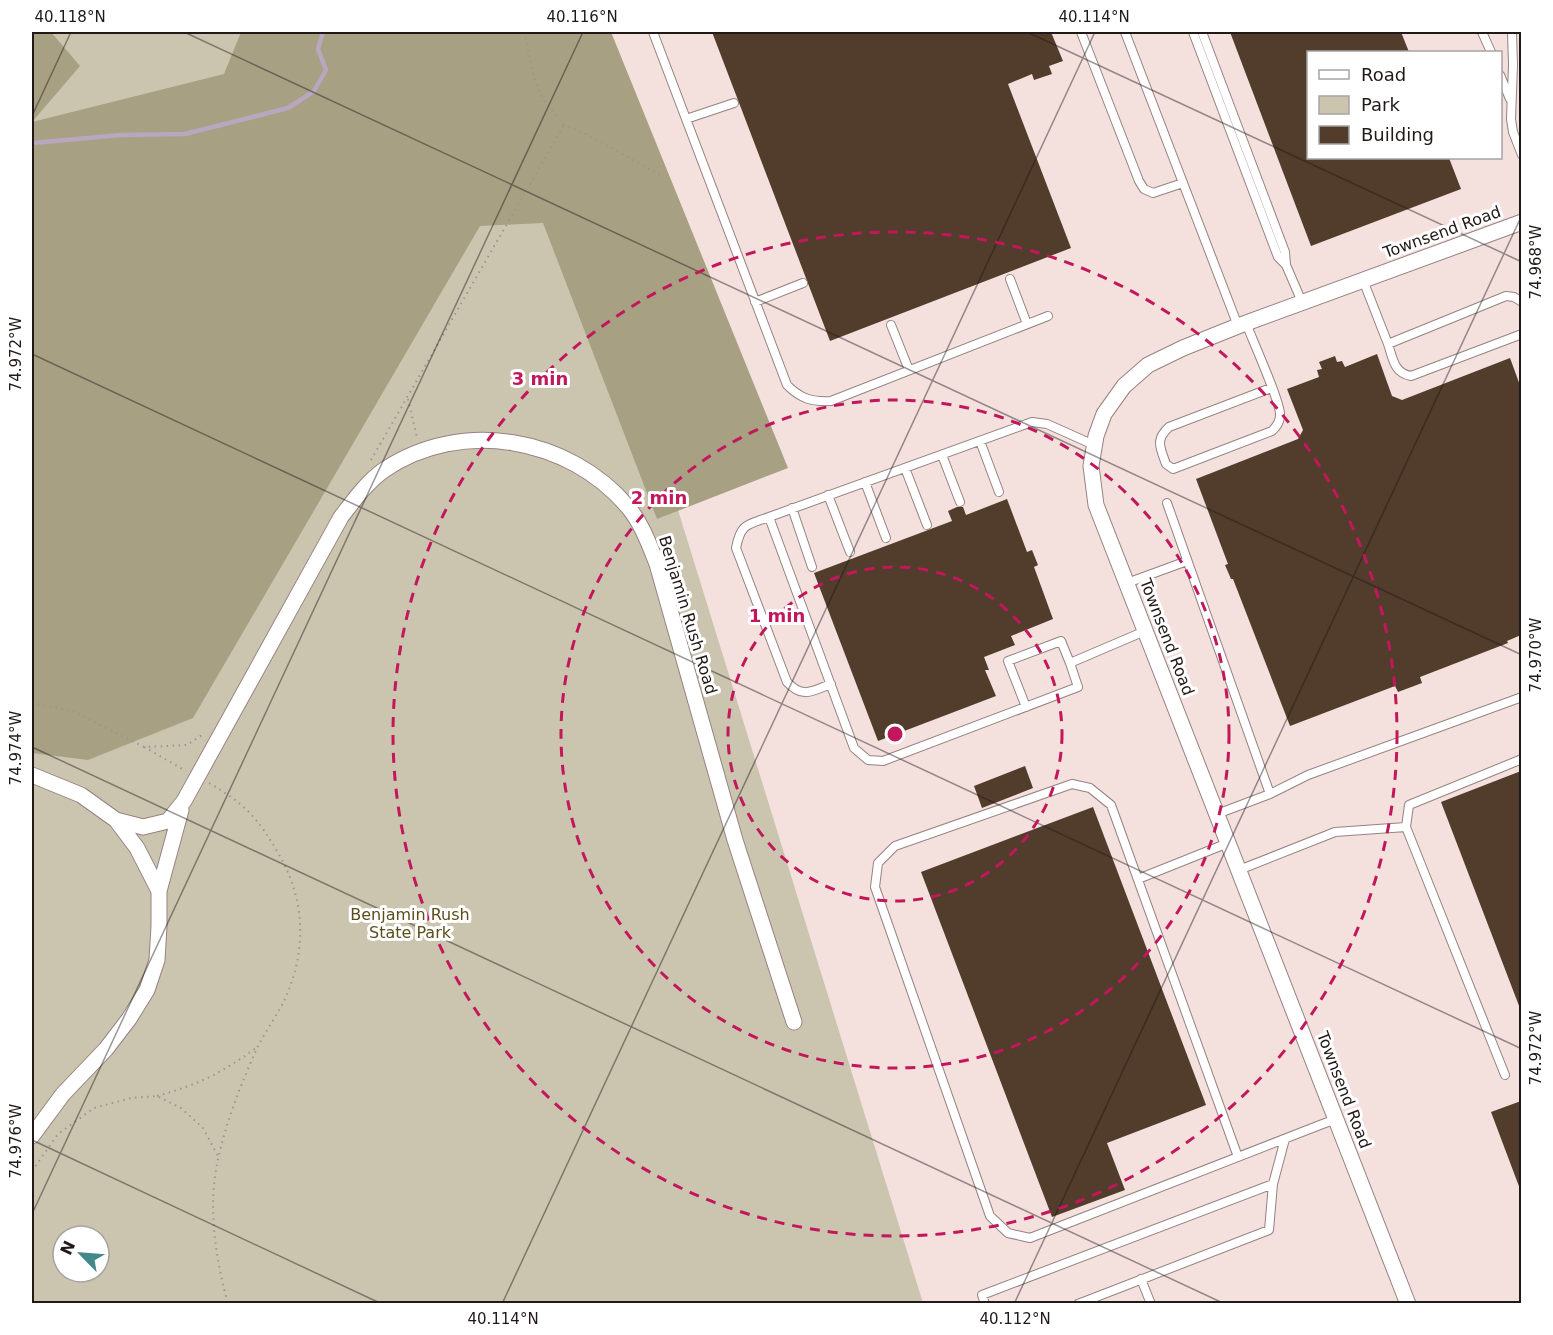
<svg xmlns="http://www.w3.org/2000/svg" width="1553" height="1335" font-family="'DejaVu Sans',sans-serif">
<style>
.green{fill:#cbc5b0;fill-rule:evenodd}
.forest{fill:#a8a083}
.lines{fill:none;stroke-linecap:round;stroke-linejoin:round}
.stream{stroke:#b9a6bf;stroke-width:4.5}
.building{fill:#523c2b}
.service-casing{stroke:#958381;stroke-width:10}
.minor-casing{stroke:#958381;stroke-width:17}
.path{stroke:#a19290;stroke-width:2;stroke-dasharray:1.5 4.5;stroke-linecap:butt}
.service{stroke:#fff;stroke-width:8}
.minor{stroke:#fff;stroke-width:15}
.ticks{fill:none;stroke:#201918;stroke-width:1.5;stroke-opacity:0.45}
.ring{fill:none;stroke:#c2185b;stroke-width:3;stroke-dasharray:10 8}
.labels{text-anchor:middle;dominant-baseline:central;stroke-width:6;stroke-linejoin:round;paint-order:stroke}
.street-label{font-size:16px;fill:#201918;stroke:#fff}
.park-label{font-size:16px;fill:#5c4e1b;stroke:#fff}
.centre{fill:#c2185b;stroke:#fff;stroke-width:3}
.ring-label{font-size:18px;text-anchor:middle;font-weight:bold;fill:#c2185b;stroke:#fff;stroke-width:6;stroke-linejoin:round;paint-order:stroke}
.neatline{fill:none;stroke:#201918;stroke-width:2}
.ticks-label{font-size:15px;text-anchor:middle;fill:#201918}
</style>
<rect width="100%" height="100%" fill="#f4e0dd"/>
<path class="green" d="M32,32H268L260,72L32,126Z
M556,115L923,1303H32V138ZM63,1236H99V1272H63Z"/>
<path class="forest" d="M32,32H51L80,66L32,122Z
M241,32H611L788,468L657,519L543,223L480,226L193,718L88,760L32,753V122L224,74Z"/>
<g class="lines">
<path class="stream" d="M32,143L121,135L185,134L288,108L314,91L326,70L318,49L323,32"/>
</g>
<path class="building" d="M712,32H1051L1063,61L1049,66L1052,74L1034,80L1032,74L1008,84L1071,248L830,341Z
M1230,32H1401L1409,52H1308V158H1449L1461,189L1311,246Z
M1377,354L1392,396L1402,400L1510,358L1521,388V635L1507,641L1508,643L1420,677L1422,683L1398,692L1395,686L1290,726L1233,579H1231L1225,565L1228,564L1196,479L1298,439L1303,430L1287,389L1319,377L1317,370L1322,369L1319,362L1335,356L1337,362L1342,361L1345,367Z
M1007,499L1027,552L1032,550L1038,565L1034,567L1053,619L1011,636L1015,645L984,657L989,670H985L996,696L878,741L814,573L952,521L948,511L957,507H963L966,515Z
M1025,766L1033,788L982,808L974,786Z
M1521,771V1011L1441,802Z
M1093,807L1206,1105L1107,1143L1125,1190L1052,1217L921,872Z
M1521,1101V1188L1520,1189L1491,1112Z"/>
<g class="lines">
<defs>
<path id="service" d="M653,32L787,385C801,399 812,402 831,401L1048,316
M1081,32L1139,181L1144,189L1153,193L1183,183
M1125,32L1238,326
M1193,32L1278,257L1286,265L1302,302
M1202,32L1285,252L1286,265
M1482,32L1491,52
M1512,32L1513,65L1511,119L1513,132L1522,155
M1500,75L1510,99
M686,119L734,103
M1010,279L1027,324
M1363,280L1388,344L1506,296L1514,297L1522,302
M755,302L803,283
M1246,323C1252,339 1281,403 1280,415C1280,422 1277,426 1272,431L1173,469L1166,464C1160,447 1155,440 1169,427L1271,388
M891,325L909,370
M1388,344C1393,359 1394,373 1411,376L1522,334
M980,441L999,492
M1094,445L1047,424L1032,422L769,517L854,748L868,760L883,761L1078,687L1070,663L1145,631
M942,455L960,502
M905,468L927,525
M865,482L886,538
M828,495L850,552
M1167,503L1270,794
M792,508L812,567
M769,517C747,525 741,523 736,548L787,682C803,699 812,691 831,684
M1127,583L1187,561
M1026,707L1008,661L1061,641L1070,663
M1217,814L1270,794L1308,775L1522,697
M1239,870L1335,832L1406,827
M1138,879L1228,843
M1505,1075L1406,827L1409,805L1522,759
M1238,1157L1111,805L1090,788L1072,784L895,846L878,863L875,887L990,1216L1008,1233L1030,1238L1320,1125L1336,1119
M1141,1279L1151,1304
M985,1304L982,1295L1273,1184
M1078,1304L1269,1230L1273,1184L1285,1139"/>
<path id="minor" d="M32,775L81,795L116,820L137,848L159,891V926L157,960L147,990L129,1019L106,1049L63,1094L32,1136
M116,820L143,827L168,821L184,801L341,517C354,500 367,482 384,470C461,418 569,437 628,507C642,524 649,544 657,564L735,840L794,1022
M159,891L181,810
M1408,1304L1096,505L1091,466L1096,436L1104,414L1124,386L1148,365L1183,348L1238,326L1522,222"/>
</defs>
<use href="#service" class="service-casing"/>
<use href="#minor" class="minor-casing"/>
<path class="path" d="M524,32L535,81L543,99L564,125L586,134L662,176
M408,399L417,437
M371,460L564,125
M32,703L73,711L144,747L187,745L205,733
M144,747L186,771
M209,783C245,804 258,818 278,853C306,900 307,952 284,1001C276,1017 265,1032 257,1048C242,1082 227,1119 219,1155C207,1204 215,1256 228,1304
M157,1096C200,1084 220,1074 256,1048
M32,1171L58,1134L94,1108L131,1098L157,1096L181,1108L203,1128L218,1156"/>
<use href="#service" class="service"/>
<use href="#minor" class="minor"/>
</g>
<path class="ticks" d="M184,32L1522,655M1027,32L1522,262M32,116L71,32M32,354L1522,1049M32,747L1225,1304M32,1140L382,1304M32,1214L583,32M502,1304L1095,32M1014,1304L1522,215"/>
<g class="ring">
<circle cx="895" cy="734" r="167"/>
<circle cx="895" cy="734" r="334"/>
<circle cx="895" cy="734" r="502"/>
</g>
<g class="labels">
<g class="street-label">
<text transform="translate(1442 232) rotate(-20)">Townsend Road</text>
<text transform="translate(688 615) rotate(73)">Benjamin Rush Road</text>
<text transform="translate(1167 637) rotate(69)">Townsend Road</text>
<text transform="translate(1344 1090) rotate(69)">Townsend Road</text>
</g>
<g class="park-label">
<text x="410" y="914">Benjamin Rush<tspan x="410" dy="18">State Park</tspan></text>
</g>
</g>
<circle cx="895" cy="734" r="9" class="centre"/>
<g class="ring-label">
<text x="540" y="385">3 min</text>
<text x="659" y="504">2 min</text>
<text x="777" y="622">1 min</text>
</g>
<rect width="1553" height="1335" fill="none" stroke="#ffffff" stroke-width="66"/>
<rect x="1307" y="51" width="195" height="108" fill="#ffffff" stroke="#a6a3a3" stroke-width="1.5"/>
<rect x="1319" y="70" width="30" height="9" fill="#ffffff" stroke="#a6a3a3" stroke-width="1.5"/>
<text x="1361" y="81" font-size="18" fill="#201918">Road</text>
<rect x="1319" y="96" width="30" height="18" fill="#cbc5b0" stroke="#a6a3a3" stroke-width="1.5"/>
<text x="1361" y="111" font-size="18" fill="#201918">Park</text>
<rect x="1319" y="126" width="30" height="18" fill="#523c2b" stroke="#a6a3a3" stroke-width="1.5"/>
<text x="1361" y="141" font-size="18" fill="#201918">Building</text>
<g transform="translate(81 1254) rotate(295)"><circle r="28" fill="#ffffff" stroke="#a6a3a3" stroke-width="1.5"/>
<path d="M0-4.5L10 22L0 15L-10 22Z" fill="#41898a"/>
<text y="-9" font-size="16" font-weight="bold" text-anchor="middle" fill="#201918">N</text>
</g>
<rect x="33" y="33" width="1487" height="1269" class="neatline"/>
<g class="ticks-label">
<text x="70" y="22">40.118°N</text>
<text x="582" y="22">40.116°N</text>
<text x="1094" y="22">40.114°N</text>
<text transform="translate(1536 262) rotate(-90)" y="5">74.968°W</text>
<text transform="translate(16 354) rotate(-90)" y="5">74.972°W</text>
<text transform="translate(1536 655) rotate(-90)" y="5">74.970°W</text>
<text transform="translate(16 748) rotate(-90)" y="5">74.974°W</text>
<text transform="translate(1536 1048) rotate(-90)" y="5">74.972°W</text>
<text transform="translate(16 1141) rotate(-90)" y="5">74.976°W</text>
<text x="503" y="1324">40.114°N</text>
<text x="1015" y="1324">40.112°N</text>
</g>
</svg>
